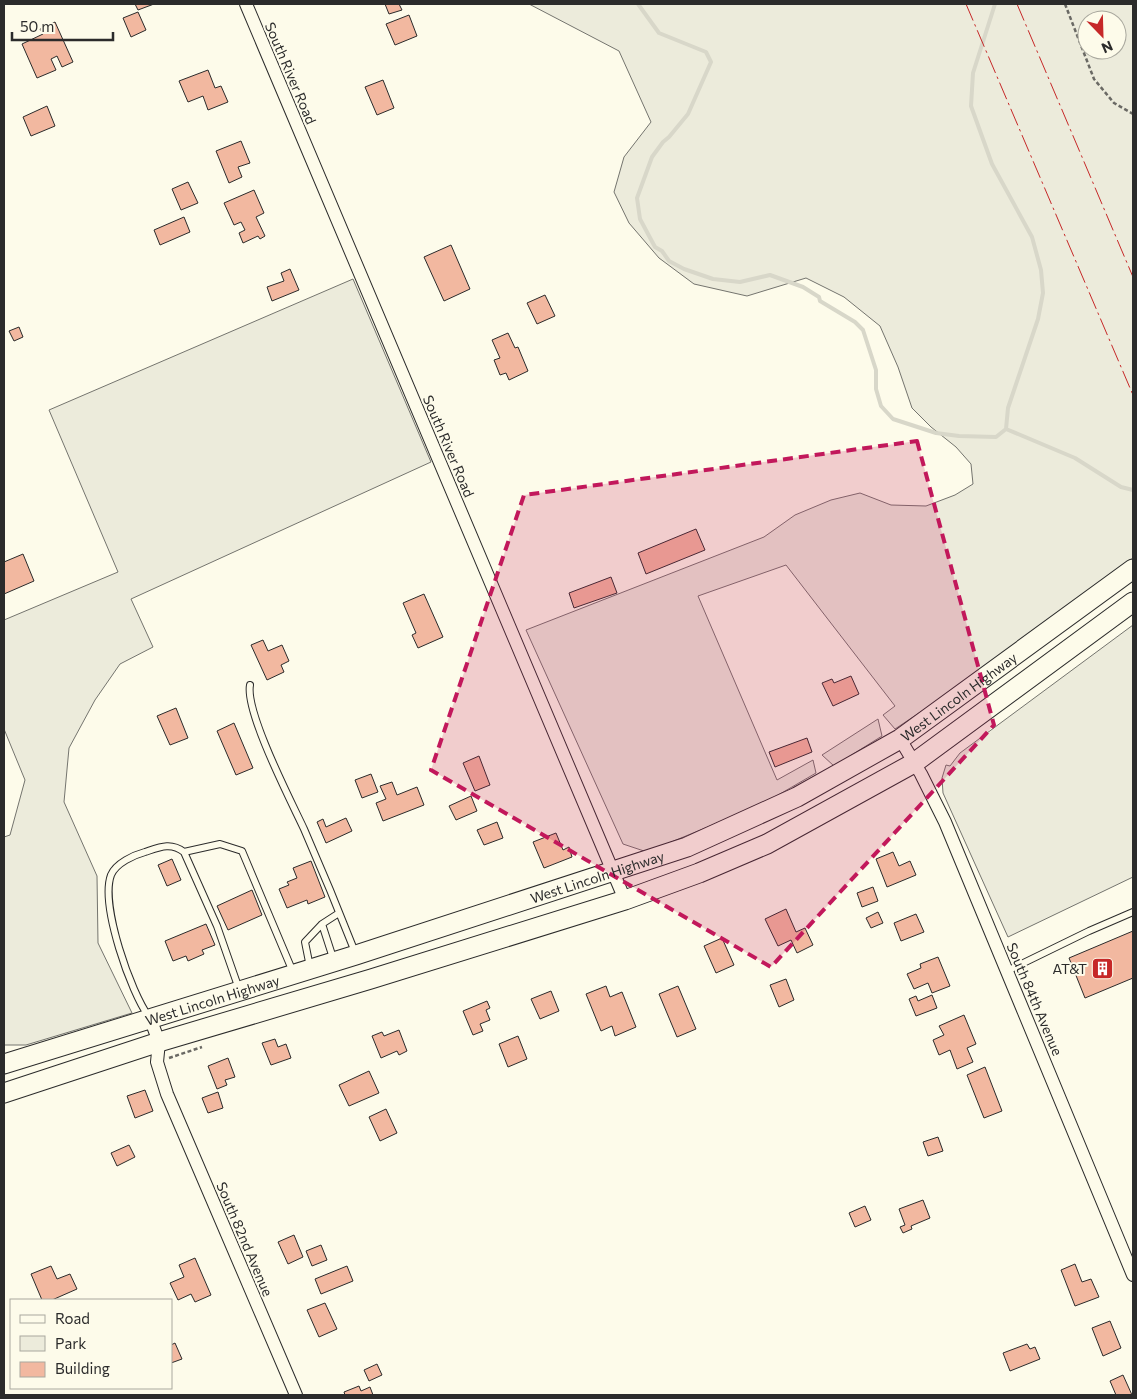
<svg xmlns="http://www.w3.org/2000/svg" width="1137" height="1399" font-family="Commissioner,sans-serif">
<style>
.green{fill:#ecebdb;stroke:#74746e;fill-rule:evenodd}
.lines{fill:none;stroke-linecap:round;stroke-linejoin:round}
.stream{stroke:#d8d7c9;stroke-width:4}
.building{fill:#f2b8a0;stroke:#2b2b2b}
.service-casing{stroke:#2b2b2b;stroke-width:8}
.minor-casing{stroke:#2b2b2b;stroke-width:14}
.primary-casing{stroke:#2b2b2b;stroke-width:21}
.path{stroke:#6a6964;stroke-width:2.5;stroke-dasharray:4 2.5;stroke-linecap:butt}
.service{stroke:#fdfbea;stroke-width:6}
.minor{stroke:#fdfbea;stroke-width:12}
.primary{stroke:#fdfbea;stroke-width:19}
.power{stroke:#c62828;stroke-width:1;stroke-dasharray:18 4 2.5 4;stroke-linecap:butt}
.marked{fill:#c2185b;fill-opacity:0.2;stroke:#c2185b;stroke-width:4;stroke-dasharray:10 6;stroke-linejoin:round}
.labels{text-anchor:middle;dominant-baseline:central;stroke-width:4;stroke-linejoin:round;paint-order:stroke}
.street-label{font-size:14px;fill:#2b2b2b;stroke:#fdfbea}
.poi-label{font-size:14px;fill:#2b2b2b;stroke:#fdfbea;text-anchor:end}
</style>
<rect width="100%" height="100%" fill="#fdfbea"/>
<path class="green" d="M529,4H1133V558L937,701L895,729L883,715L895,706L786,565L698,596L777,780L813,760L816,773L761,805L647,852L623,844L526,630L764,537L795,515L831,500L860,493L891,505L926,506L955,495L973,484L971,464L956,447L931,427L912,408L898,367L880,326L844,297L806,278L747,296L694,284L659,258L629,223L614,192L624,157L651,122L619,51ZM1087,20H1117V50H1087Z
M353,279L431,462L131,599L153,647L120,664L95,700L69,748L64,802L97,876L98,943L132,1013L26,1045H4V837L10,835L25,780L4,729V620L118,572L49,410Z
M1133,625V877L1008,937L943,793L942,778L946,765L950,766L960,753Z
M878,719L882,736L834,766L822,755Z"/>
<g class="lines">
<path class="stream" d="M638,4L659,33L706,52L711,62L688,114L669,137L663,142L652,157L637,198L640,219L655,247L662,251L669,261L684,269L713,279L740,282L770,275L803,287L819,297L820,301L855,322L863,330L876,370V389L881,406L893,419L936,433L959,436L996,437L1006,429
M995,4L973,73L971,106L992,164L1032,237L1041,270L1043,293L1038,319L1008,408L1006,429
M1006,429L1075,458L1121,487L1133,490"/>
</g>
<path class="building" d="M135,4H154L138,10Z
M385,4H399L402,10L389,14Z
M138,12L146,30L131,37L123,18Z
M409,15L417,36L395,45L386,24Z
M55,22L73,62L62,67L57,56L51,59L56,70L37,78L22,44L43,34L40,29Z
M208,70L215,88L221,86L228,102L208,110L203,96L188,102L179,81Z
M383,80L394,108L377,115L365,87Z
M47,106L55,126L31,136L23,117Z
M241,141L250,163L238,167L242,177L229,183L216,151Z
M188,182L198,203L181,210L172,189Z
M254,190L264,213L256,217L265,236L260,239L258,236L243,243L239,233L245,230L241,222L234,225L224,203Z
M184,217L190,232L160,245L154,230Z
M451,245L470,289L444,301L424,257Z
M290,269L299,290L272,301L267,287L284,281L281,273Z
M545,295L555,316L537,324L527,303Z
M19,327L23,337L14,341L9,331Z
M508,333L515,348L518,347L528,371L509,380L506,373L500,375L494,360L500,358L492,340Z
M696,529L705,550L646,574L638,553Z
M23,554L34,581L4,594V562Z
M611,577L617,593L574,608L569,593Z
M424,594L443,637L418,648L412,635L416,633L403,603Z
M263,640L268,651L282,645L289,661L281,665L284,672L267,680L251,645Z
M851,676L859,694L833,706L822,683L832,679L834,683Z
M176,708L188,738L170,745L157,716Z
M234,723L253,768L236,775L217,731Z
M807,738L812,752L775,767L769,752Z
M479,756L490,785L475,791L463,763Z
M371,774L378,792L362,798L355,780Z
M392,782L397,795L417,787L424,805L383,821L376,803L386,799L380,786Z
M471,796L477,811L456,820L449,806Z
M346,818L352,831L326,843L317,822L323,819L326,827Z
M497,822L503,838L484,845L477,830Z
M556,833L563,850L569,847L572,857L544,868L533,842Z
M893,852L899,866L910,861L916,875L887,887L876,859Z
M172,859L181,880L167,886L158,865Z
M311,861L325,897L308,904L307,900L287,908L279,889L289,885L287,882L297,878L293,868Z
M873,887L878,901L862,907L857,893Z
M252,890L262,915L228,930L217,906Z
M786,909L796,932L805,928L813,945L797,953L791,940L778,946L765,919Z
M878,912L883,923L871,928L866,918Z
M916,914L924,932L901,941L894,923Z
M206,924L215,945L202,950L204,954L188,961L186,956L173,961L165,941Z
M1133,931V978L1085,998L1069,958Z
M722,938L734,965L716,973L704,946Z
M938,957L950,986L932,993L928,983L914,989L907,974L921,968L920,964Z
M786,979L794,1000L779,1007L770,985Z
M606,986L610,997L622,992L636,1027L615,1036L612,1026L601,1031L586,994Z
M678,986L696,1029L677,1037L659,994Z
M551,991L559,1011L540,1019L531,999Z
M932,995L937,1008L916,1016L909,999L916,996L918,1001Z
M487,1001L490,1008L486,1010L490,1020L480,1024L483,1031L473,1035L463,1011Z
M964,1015L976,1044L967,1048L973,1062L957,1069L950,1050L939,1055L933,1040L944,1035L939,1026Z
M399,1030L407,1051L399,1055L397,1051L381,1058L372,1036L382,1032L384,1036Z
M518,1036L527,1059L508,1067L499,1044Z
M275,1039L278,1047L286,1044L291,1058L271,1065L262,1043Z
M228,1058L235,1077L225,1080L227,1085L217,1089L208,1066Z
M985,1067L1002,1111L984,1118L967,1075Z
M369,1071L379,1093L349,1106L339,1085Z
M145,1090L153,1111L135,1118L127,1096Z
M218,1092L223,1108L208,1113L202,1098Z
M386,1109L397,1133L380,1141L369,1117Z
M938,1137L943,1151L928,1156L923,1142Z
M129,1145L135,1157L117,1166L111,1153Z
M923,1200L930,1218L911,1226L912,1229L903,1233L900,1227L905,1225L899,1209Z
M865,1206L871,1220L855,1227L849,1213Z
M294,1235L303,1257L288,1264L278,1242Z
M321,1245L327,1260L312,1266L306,1251Z
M195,1258L211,1295L195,1302L191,1294L178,1300L170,1283L184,1277L179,1265Z
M1075,1264L1082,1282L1091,1279L1099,1297L1075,1306L1061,1270Z
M51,1266L57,1279L70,1274L77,1289L52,1300H42L31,1274Z
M347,1266L353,1281L321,1294L315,1279Z
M325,1303L337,1329L319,1337L307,1310Z
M1110,1321L1121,1348L1103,1356L1092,1328Z
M175,1343L182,1359L171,1363V1345Z
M1027,1344L1030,1349L1035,1347L1040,1359L1010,1371L1003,1353Z
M377,1364L382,1375L369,1381L364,1370Z
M1123,1375L1132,1395H1116L1110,1381Z
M359,1386L361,1391L370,1387L373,1395H345L344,1392Z"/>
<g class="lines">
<defs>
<path id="service" d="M250,685C245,712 291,801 304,829C322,870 339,911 355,952
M184,852L220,844L242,851L293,972
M322,924L334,961
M310,967L305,942L322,924L339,913
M1007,971L1089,931L1133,912
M149,1017C131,993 100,905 111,875C116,863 134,855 145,852C160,847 171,842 184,852L217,926L239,989"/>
<path id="minor" d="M246,4L625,900
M900,739L921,774L945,822L1133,1275
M150,1018L159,1042L157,1062L167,1094L296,1395"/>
<g id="primary">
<path id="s1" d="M4,1064L356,955L687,847L797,797L900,739L1133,569"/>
<path d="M4,1093L159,1042L371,979L625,900L699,873L767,844L914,763L1133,602"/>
</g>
</defs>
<use href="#service" class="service-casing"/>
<use href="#minor" class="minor-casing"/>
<use href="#primary" class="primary-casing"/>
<path class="path" d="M1065,4L1094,79L1114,103L1133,114
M169,1058L202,1047"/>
<use href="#service" class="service"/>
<use href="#minor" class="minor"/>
<use href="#primary" class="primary"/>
<path class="power" d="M966,4L1133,395
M1017,4L1133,277"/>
</g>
<path class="marked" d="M917,441L994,725L771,967L431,770L524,495Z"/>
<defs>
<symbol id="building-square" viewBox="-11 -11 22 22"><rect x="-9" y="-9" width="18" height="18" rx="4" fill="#c62828" stroke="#fdfbea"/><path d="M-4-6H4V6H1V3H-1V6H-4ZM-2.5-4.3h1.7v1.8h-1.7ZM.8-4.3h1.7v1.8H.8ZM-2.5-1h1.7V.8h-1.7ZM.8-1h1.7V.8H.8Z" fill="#fff"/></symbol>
</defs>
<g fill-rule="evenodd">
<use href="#building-square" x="1090" y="956" width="25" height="25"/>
</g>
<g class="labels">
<g class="street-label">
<text transform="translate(291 73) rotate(67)">South River Road</text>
<text transform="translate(449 446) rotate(67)">South River Road</text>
<text stroke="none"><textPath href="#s1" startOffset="1028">West Lincoln Highway</textPath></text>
<text stroke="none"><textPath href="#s1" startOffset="622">West Lincoln Highway</textPath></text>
<text stroke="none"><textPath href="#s1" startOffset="218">West Lincoln Highway</textPath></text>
<text transform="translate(1035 999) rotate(67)">South 84th Avenue</text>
<text transform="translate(245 1239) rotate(67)">South 82nd Avenue</text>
</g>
<g class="poi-label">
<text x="1087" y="968">AT&amp;T</text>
</g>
</g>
<rect width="1137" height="1399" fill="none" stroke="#2b2b2b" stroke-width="10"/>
<rect x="10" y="1299" width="162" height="90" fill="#fdfbea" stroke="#a9a89e"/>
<rect x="20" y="1315" width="25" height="8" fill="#fdfbea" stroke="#a9a89e"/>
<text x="55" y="1324" font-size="15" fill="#2b2b2b">Road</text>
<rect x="20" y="1336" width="25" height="15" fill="#ecebdb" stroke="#a9a89e"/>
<text x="55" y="1349" font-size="15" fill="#2b2b2b">Park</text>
<rect x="20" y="1362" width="25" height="15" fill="#f2b8a0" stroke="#a9a89e"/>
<text x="55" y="1374" font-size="15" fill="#2b2b2b">Building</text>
<g transform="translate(1102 35) rotate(157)"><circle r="24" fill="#fdfbea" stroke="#a9a89e"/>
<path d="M0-4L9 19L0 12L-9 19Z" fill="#c62828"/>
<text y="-8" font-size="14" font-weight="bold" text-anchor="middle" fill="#2b2b2b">N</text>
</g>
<path d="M12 32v8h101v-8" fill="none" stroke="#2b2b2b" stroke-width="2.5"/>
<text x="20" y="32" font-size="15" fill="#2b2b2b" stroke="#fdfbea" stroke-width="4" paint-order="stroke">50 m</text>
</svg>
